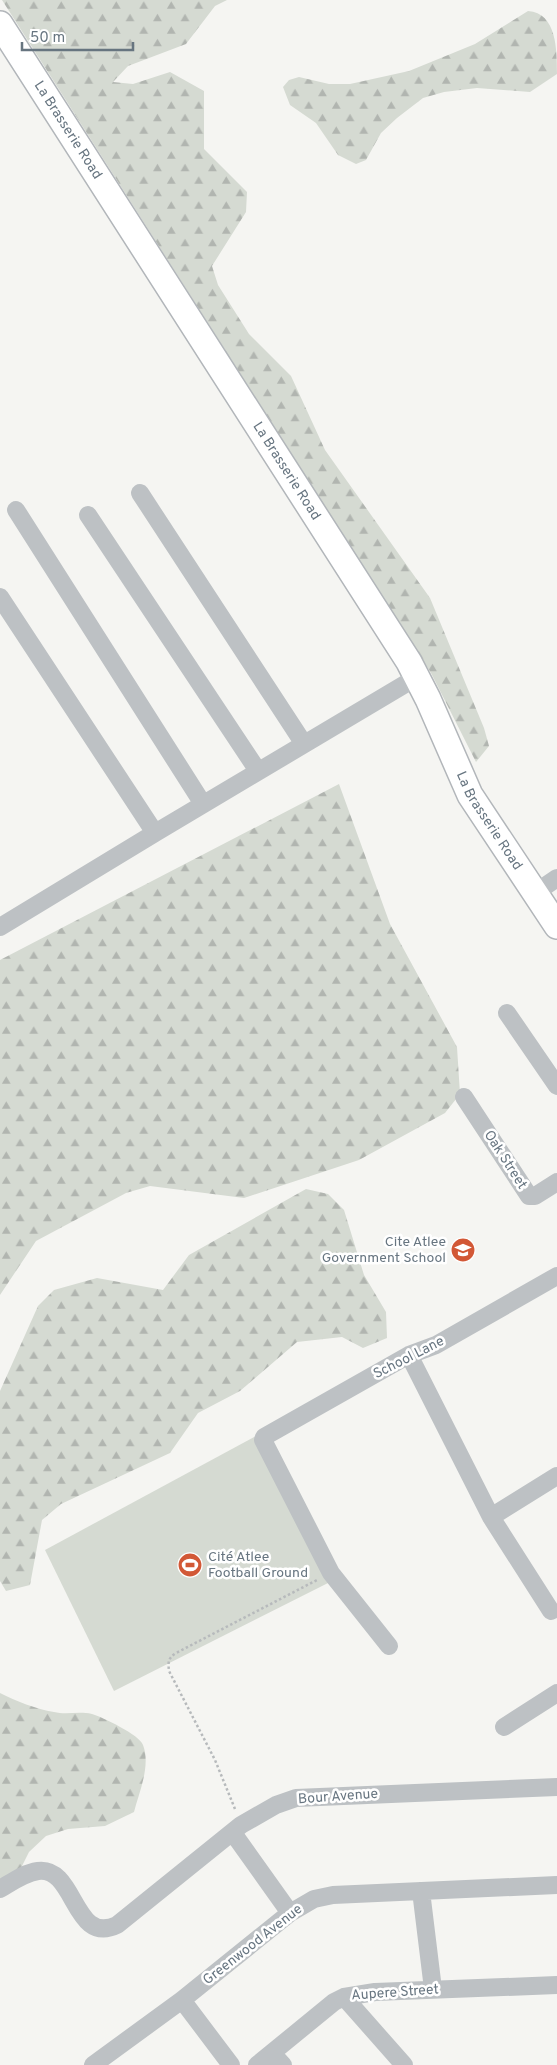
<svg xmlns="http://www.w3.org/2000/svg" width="557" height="2065" font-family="Overpass,sans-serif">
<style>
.grass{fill:#d5dad2}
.forest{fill:url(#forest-firs)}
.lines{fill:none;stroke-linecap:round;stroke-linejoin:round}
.secondary-casing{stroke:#b2b6ba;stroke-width:28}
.path{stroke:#b7babc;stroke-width:2.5;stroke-dasharray:2.5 2.5;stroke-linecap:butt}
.minor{stroke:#bdc1c4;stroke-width:18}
.secondary{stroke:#fff;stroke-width:25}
.labels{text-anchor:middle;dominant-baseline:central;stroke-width:5;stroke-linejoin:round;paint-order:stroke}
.street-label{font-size:14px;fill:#677580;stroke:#fff}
.poi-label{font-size:14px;fill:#677580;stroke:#fff;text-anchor:end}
</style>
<defs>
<pattern id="forest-firs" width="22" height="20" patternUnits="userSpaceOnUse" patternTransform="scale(1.25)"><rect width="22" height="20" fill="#d5dad2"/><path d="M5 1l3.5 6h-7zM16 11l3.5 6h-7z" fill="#b1b5b0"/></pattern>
</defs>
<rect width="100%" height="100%" fill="#f5f5f2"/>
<path class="grass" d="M267,1430L334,1580L114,1691L45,1550Z"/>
<path class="forest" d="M2,0H227L215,6L186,44L128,66L113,82L133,84L170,72L204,91V149L247,192L246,212L212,266L218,285L249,334L291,376L325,450L430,598L484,728L489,746L476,762L431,673Z
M528,11C557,13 557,50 557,74L530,92L477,88L444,92L423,98L397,118L381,133L366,160L356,164L338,155L316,123L290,105L283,87L289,80L299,77L329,84H350L409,71L475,44Z
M339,784L390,924L457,1047L460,1094L445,1113L359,1160L244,1198L150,1186L126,1193L36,1241L0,1295V960Z
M306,1189L328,1194L344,1210L364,1275L386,1312L387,1338L363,1348L342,1337L297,1342L240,1391L198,1413L170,1453L61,1504L42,1520L30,1585L6,1591L0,1581V1391L38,1306L54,1290L97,1278L163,1290L189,1255Z
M0,1693C16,1701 36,1709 54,1712C66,1715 79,1711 92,1714C102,1717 140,1735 143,1745C151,1766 139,1792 134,1812L105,1826L68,1829L46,1836L29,1852L18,1874L0,1889Z"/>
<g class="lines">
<defs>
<g id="secondary">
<path id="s1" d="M0,24L409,662L428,699L470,795L557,926"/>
</g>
</defs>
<use href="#secondary" class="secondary-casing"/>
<path class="path" d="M235,1809L215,1760L169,1671C168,1662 168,1658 176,1653L317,1580"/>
<path class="minor" d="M140,493L304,744
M16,510L203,804
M88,515L258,771
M0,597L155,833L417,677
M535,893L557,878
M0,927L155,833
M507,1013L557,1086
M464,1097L529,1196H535L557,1182
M409,1355L491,1517L551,1611
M491,1517L557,1476
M389,1646L331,1573L263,1440L264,1437L409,1355L436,1345L557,1276
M504,1727L557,1693
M233,1833L290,1913
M0,1889C12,1882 24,1873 38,1871C76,1866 73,1946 117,1925L241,1825L276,1805L296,1798L557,1787
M421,1891L433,1989
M344,1997L404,2065
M182,2000L231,2065
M272,2053L283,2065
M93,2065L182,2000L290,1913L314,1899L333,1895L557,1885
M257,2065L334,2002L344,1997L375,1992L557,1985"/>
<use href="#secondary" class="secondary"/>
</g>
<defs>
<symbol id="school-disc" viewBox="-11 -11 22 22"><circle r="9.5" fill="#d25836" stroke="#fff"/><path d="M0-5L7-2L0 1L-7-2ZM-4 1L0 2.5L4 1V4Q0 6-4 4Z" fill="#fff"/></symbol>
<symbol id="stadium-disc" viewBox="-11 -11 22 22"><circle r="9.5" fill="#d25836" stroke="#fff"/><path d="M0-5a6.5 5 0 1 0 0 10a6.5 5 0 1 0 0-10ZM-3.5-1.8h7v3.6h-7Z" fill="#fff"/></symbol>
</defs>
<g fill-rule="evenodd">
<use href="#school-disc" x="449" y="1236" width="28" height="28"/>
<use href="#stadium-disc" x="176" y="1551" width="28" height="28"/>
</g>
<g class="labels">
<g class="street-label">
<text stroke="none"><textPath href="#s1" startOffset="126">La Brasserie Road</textPath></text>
<text stroke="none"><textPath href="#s1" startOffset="531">La Brasserie Road</textPath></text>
<text stroke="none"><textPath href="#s1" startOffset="936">La Brasserie Road</textPath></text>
<text transform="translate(505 1160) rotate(57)">Oak Street</text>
<text transform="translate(409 1358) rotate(-27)">School Lane</text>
<text transform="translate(338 1797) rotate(-4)">Bour Avenue</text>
<text transform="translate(253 1945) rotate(-38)">Greenwood Avenue</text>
<text transform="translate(395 1993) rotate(-4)">Aupere Street</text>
</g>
<g class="poi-label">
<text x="446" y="1242">Cite Atlee<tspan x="446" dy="16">Government School</tspan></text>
<text x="208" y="1557" text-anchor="start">Cité Atlee<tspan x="208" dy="16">Football Ground</tspan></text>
</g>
</g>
<path d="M22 42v8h111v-8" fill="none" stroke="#677580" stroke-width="2.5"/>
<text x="30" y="42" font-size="15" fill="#677580" stroke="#ffffff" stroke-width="4" paint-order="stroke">50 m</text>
</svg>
